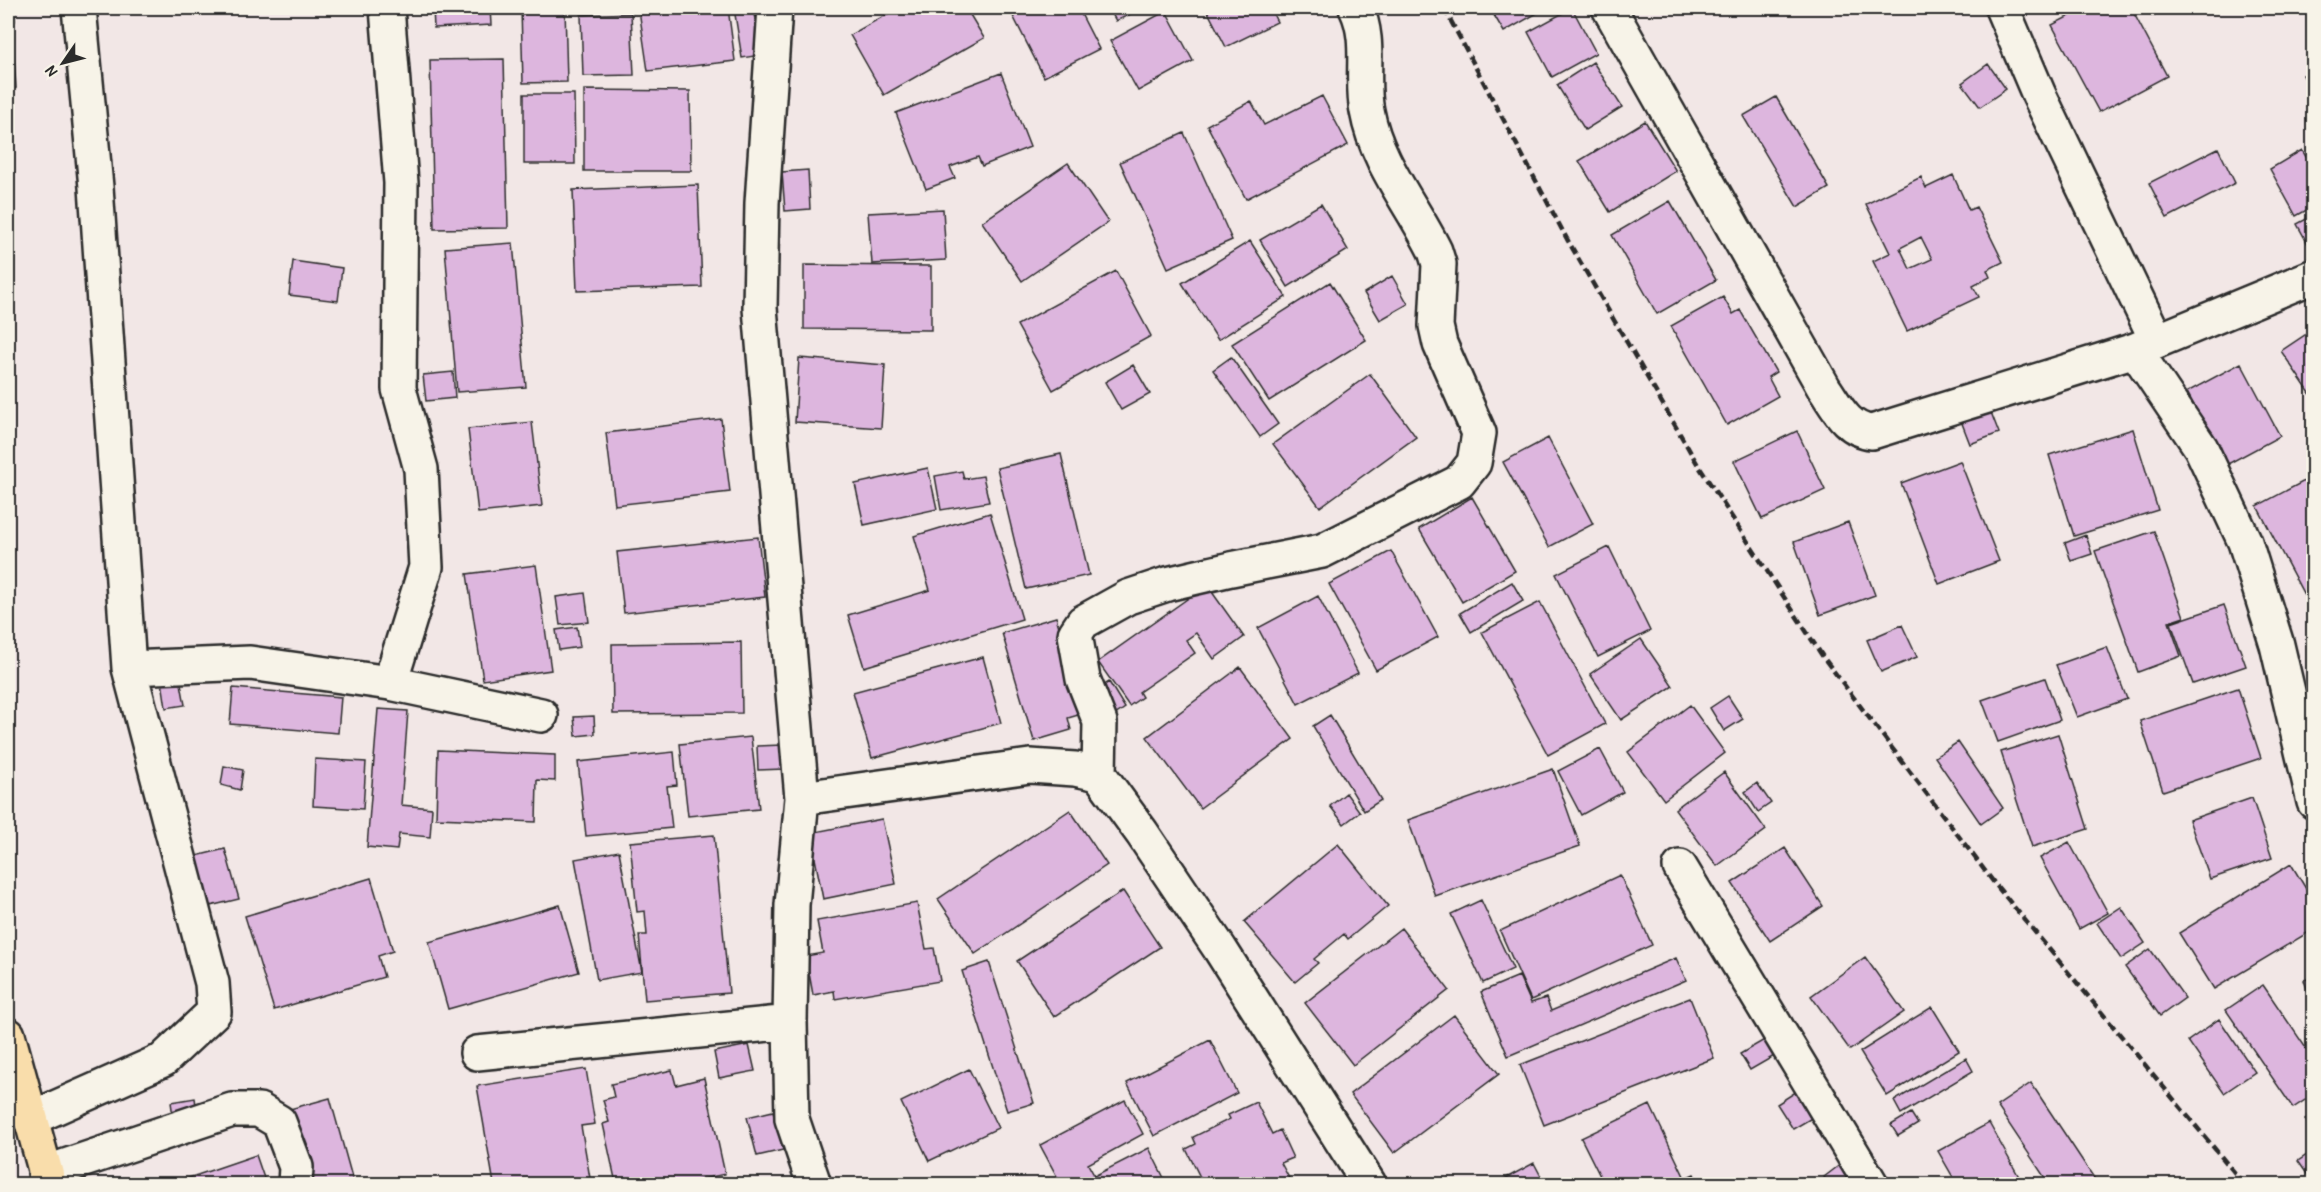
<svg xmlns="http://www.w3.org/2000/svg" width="2321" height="1192" font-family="'Patrick Hand',sans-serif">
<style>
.building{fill:#ddb6de;stroke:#2b2b2b;stroke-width:1.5;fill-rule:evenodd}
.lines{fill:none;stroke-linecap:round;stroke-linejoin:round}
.minor-casing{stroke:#2b2b2b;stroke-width:38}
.highway-casing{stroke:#2b2b2b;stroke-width:38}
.minor{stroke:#f7f3e8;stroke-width:33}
.highway{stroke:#f9ddab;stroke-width:33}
.rail{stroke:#2b2b2b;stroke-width:4.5;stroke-dasharray:9 4.5;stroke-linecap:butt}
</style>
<rect width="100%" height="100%" fill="#f2e7e6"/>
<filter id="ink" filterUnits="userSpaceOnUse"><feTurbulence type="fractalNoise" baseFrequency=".0167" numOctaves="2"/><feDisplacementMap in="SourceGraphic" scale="12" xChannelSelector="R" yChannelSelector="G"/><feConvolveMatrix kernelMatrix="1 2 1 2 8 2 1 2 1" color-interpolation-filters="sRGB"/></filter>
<g filter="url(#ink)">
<path class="building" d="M8,8H14L15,21L8,22Z
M433,8H490L491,25L434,28Z
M521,8H565L567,82L523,83Z
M657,8H728L735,61L648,71L639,10Z
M734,8H753L761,55L742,58Z
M898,8H966L984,38L884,95L850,35Z
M1009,8H1078L1099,49L1044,77Z
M1109,8H1143L1116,21Z
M1206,8H1270L1277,22L1226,47Z
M1496,8H1546L1504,32L1491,10Z
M1572,8L1596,53L1552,77L1528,32Z
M2085,8H2131L2167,76L2099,112L2052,25Z
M2148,8H2169L2152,16Z
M1166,11L1193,61L1138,91L1110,41Z
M631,13L634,75L583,76L581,15Z
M13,42L16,88L9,89L8,101V43Z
M504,59L508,228L434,229L430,60Z
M1593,62L1622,107L1585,130L1557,85Z
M1988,64L2006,89L1980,107L1962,83Z
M2314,69V94L2303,75Z
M1001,73L1030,147L982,166L978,157L950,167L955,178L926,189L896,113Z
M584,90L690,91L691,171H584Z
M524,94H574L575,164H524Z
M1322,96L1348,145L1246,199L1207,125L1251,101L1264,125Z
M1776,97L1829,188L1797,207L1743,116Z
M1645,121L1676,171L1610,212L1579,161Z
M1184,133L1232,240L1168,268L1120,162Z
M2218,148L2235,183L2167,218L2149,183Z
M2302,150L2314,170V206L2296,216L2270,169Z
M1068,163L1108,222L1022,281L982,222Z
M808,170L810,209L785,211L782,172Z
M1953,175L1969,210L1976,207L2003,262L1987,270L1990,277L1973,286L1979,297L1907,331L1873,261L1890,253L1866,204L1921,177L1926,188ZM1921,237L1932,259L1910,269L1900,248Z
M698,185L702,287L577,291L573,190Z
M1670,201L1716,280L1657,314L1612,235Z
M1321,204L1348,250L1288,287L1260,240Z
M943,209L946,260L872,264L868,213Z
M2314,215V241L2308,244L2297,224Z
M1250,241L1286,297L1218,340L1182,283Z
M513,243L526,387L457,392L445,248Z
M293,261L342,268L338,301L289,295Z
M804,265L931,266V330L804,329Z
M1116,271L1151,336L1053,390L1017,325Z
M1392,276L1408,304L1380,320L1364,293Z
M1330,282L1366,340L1269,401L1232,344Z
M1723,297L1733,314L1740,310L1776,372L1768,377L1778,396L1727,425L1671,326Z
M2314,329V399L2281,351Z
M1231,357L1278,424L1260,437L1213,370Z
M799,358L885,365L881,428L795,422Z
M2241,363L2280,436L2226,465L2187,392Z
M1133,365L1150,394L1121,410L1105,382Z
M453,372L455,398L426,401L423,375Z
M1370,374L1416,437L1320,507L1273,444Z
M1987,402L1999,433L1970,444L1958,413Z
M721,419L730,492L615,505L606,433Z
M532,422L542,506L478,513L468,429Z
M2133,429L2158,510L2074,536L2049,455Z
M1797,431L1825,490L1762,519L1734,461Z
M1548,438L1593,524L1549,547L1503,462Z
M1061,454L1089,575L1026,589L997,468Z
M1960,461L1999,561L1939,584L1901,483Z
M928,468L937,509L864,525L855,484Z
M962,471L964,479L983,476L989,502L941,510L935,476Z
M2314,476V607L2311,608L2257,506Z
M1472,497L1515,571L1462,602L1419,529Z
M990,513L1022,619L864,667L848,615L930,590L914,536Z
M1848,522L1875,595L1820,615L1794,542Z
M2154,531L2184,617L2169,622L2181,656L2138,672L2095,551Z
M2086,535L2092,554L2071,561L2065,543Z
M758,537L765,597L624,613L617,552Z
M1609,547L1650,631L1598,657L1556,574Z
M1391,551L1438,637L1376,670L1329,584Z
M536,565L551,670L483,680L467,574Z
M1512,582L1523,601L1471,632L1460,613Z
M1207,585L1244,637L1214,659L1196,633L1186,640L1195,653L1139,692L1142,697L1129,706L1098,662Z
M585,593L589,622L560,625L556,597Z
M1318,596L1358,673L1298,704L1258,628Z
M1540,602L1605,724L1548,755L1482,632Z
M2224,605L2246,666L2193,684L2171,623Z
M1056,617L1085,713L1068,718L1071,730L1034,741L1002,633Z
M1902,625L1917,657L1881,672L1867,640Z
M577,627L580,647L559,650L556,630Z
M1641,639L1673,686L1621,720L1590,674Z
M2314,639V661L2307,642Z
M741,642L742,713L613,714L612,644Z
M2107,647L2127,699L2077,717L2056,665Z
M983,657L1001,723L872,758L853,692Z
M1240,667L1293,739L1200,808L1147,737Z
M180,678L185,705L166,708L162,681Z
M2045,678L2060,720L1998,742L1982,700Z
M1109,682L1125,708L1112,717L1095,691Z
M233,688L341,697L338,733L230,724Z
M2238,688L2261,758L2163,791L2140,721Z
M1728,696L1743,719L1724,731L1710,708Z
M1690,705L1725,753L1664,800L1628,752Z
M378,709L408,711L401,805L432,808L430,837L399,834L397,850L367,847Z
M1330,715L1381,800L1364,811L1313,726Z
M594,716L595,734L576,736L574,717Z
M2058,734L2088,829L2032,847L2001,752Z
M751,737L759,809L688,816L680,744Z
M1958,742L2003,808L1981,824L1935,757Z
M782,745L784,769L758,770L757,746Z
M1600,749L1623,792L1581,815L1558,771Z
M438,750L555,755V781L537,780L536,822L436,818Z
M674,752L677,785L667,786L672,828L586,836L578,762Z
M315,759L366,762L363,809L313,806Z
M224,766L243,770L240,790L221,785Z
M1553,769L1580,846L1435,896L1408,820Z
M1724,772L1766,830L1717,866L1675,809Z
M1757,783L1771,803L1758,812L1745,792Z
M1346,793L1360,812L1344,824L1330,806Z
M2252,798L2272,858L2210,879L2189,820Z
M1070,810L1107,865L975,954L938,899Z
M882,819L896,884L823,899L810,833Z
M714,835L729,993L645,1000L639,935H647L645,911L637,912L630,842Z
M2069,842L2108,913L2079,929L2040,858Z
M1338,844L1388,906L1348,939L1344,934L1314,959L1318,963L1295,982L1244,922Z
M1785,848L1823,906L1770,941L1732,883Z
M225,849L239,899L210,906L196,856Z
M619,851L642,972L597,980L575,859Z
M2291,864L2314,902V929L2214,989L2179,933Z
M1620,875L1652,945L1531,1000L1500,931Z
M371,878L393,951L378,956L384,977L274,1010L245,916Z
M1123,891L1160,947L1054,1017L1017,961Z
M1481,900L1513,969L1483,983L1451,914Z
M917,903L926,949L934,948L940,981L835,999L834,991L813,995L806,956L823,953L817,921Z
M560,905L579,972L448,1009L429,942Z
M2121,907L2145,943L2121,959L2097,923Z
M1401,928L1449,990L1353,1065L1305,1003Z
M2150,949L2185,998L2160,1016L2125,967Z
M1865,957L1904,1012L1850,1050L1811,996Z
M1676,958L1686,980L1508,1056L1481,992L1519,976L1531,1003L1546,998L1551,1011Z
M989,962L1034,1103L1007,1111L962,971Z
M2314,977V1009L2304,980Z
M2263,985L2314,1060V1094L2293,1108L2226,1010Z
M1690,998L1714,1058L1544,1125L1520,1065Z
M1932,1007L1959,1051L1887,1096L1860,1052Z
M1454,1015L1499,1074L1394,1153L1350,1094Z
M2219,1019L2255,1072L2224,1093L2188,1041Z
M1766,1039L1776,1055L1750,1070L1740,1054Z
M1210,1040L1237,1093L1154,1136L1127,1083Z
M749,1045L755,1071L719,1078L714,1052Z
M1966,1058L1973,1071L1901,1114L1894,1101Z
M586,1069L595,1124L581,1126L591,1184H494L477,1086Z
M969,1069L998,1128L929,1161L901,1102Z
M672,1070L676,1085L704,1078L725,1174L698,1180L699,1184H623L621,1178L615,1179L603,1124L609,1122L603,1100L614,1097L611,1084Z
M2031,1083L2098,1184H2049L1997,1106Z
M1805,1086L1822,1112L1793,1129L1777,1104Z
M195,1098L198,1120L174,1123L171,1102Z
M330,1098L353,1181L341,1184H312L290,1109Z
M1125,1100L1143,1134L1088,1164L1094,1175L1079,1184H1061L1040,1145Z
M1256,1102L1272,1134L1280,1130L1293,1158L1281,1163L1290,1180L1280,1184H1218L1215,1178L1203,1183L1186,1149L1196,1144L1193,1137L1230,1119L1228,1115Z
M1650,1105L1685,1178L1694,1174L1699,1184H1604L1581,1138Z
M773,1111L783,1150L757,1156L747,1117Z
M1911,1113L1918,1124L1898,1136L1891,1125Z
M2314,1114V1134L2305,1119Z
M1989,1123L2023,1184H1957L1938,1151Z
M1149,1148L1167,1184H1099L1094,1176Z
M2313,1151L2314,1152V1184L2298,1161Z
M256,1155L266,1184H171Z
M1845,1161L1853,1184H1830L1824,1177Z
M1534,1163L1545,1184H1495Z
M744,1180L746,1184H732Z"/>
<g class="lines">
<defs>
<path id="minor" d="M387,8L401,183L399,389L421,469L426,567L390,683
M775,8L762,203L760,308L802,798L792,905L790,1022L792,1119L814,1184
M1356,8C1372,41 1360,77 1367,111C1376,162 1413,206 1435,251L1439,264L1436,326L1440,344L1479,433L1474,463L1459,482L1322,551L1231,569L1167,584L1128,597L1083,622L1075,634L1083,679L1100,722L1099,774L1142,833L1220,949L1369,1184
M1609,8L1824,388C1837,407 1847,430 1872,432L2135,350L2314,276
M2002,8L2039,95L2157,341
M2135,350L2201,448L2245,542L2277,645L2314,802
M129,668L250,663L390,683L541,715
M802,798L1030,766L1075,769L1099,774
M1680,867L1871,1184
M477,1053L790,1022
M30,1119L163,1060L214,1012L212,983L129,668L96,187L79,8
M45,1173L232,1110H259L279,1122L296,1167L295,1184"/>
<path id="highway" d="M8,1035L49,1184"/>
</defs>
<use href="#minor" class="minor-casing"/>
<use href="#highway" class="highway-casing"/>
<use href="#minor" class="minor"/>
<use href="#highway" class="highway"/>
<path class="rail" d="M1444,8L1567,239L1698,465L1823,657L1995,884L2244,1184"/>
</g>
</g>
<rect width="2321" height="1192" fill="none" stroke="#f7f3e8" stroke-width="30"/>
<rect x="15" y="15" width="2291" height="1162" fill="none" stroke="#2b2b2b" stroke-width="2" filter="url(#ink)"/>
<g transform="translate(63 63) rotate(235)" stroke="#f7f3e8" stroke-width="4.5" paint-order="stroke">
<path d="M0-4.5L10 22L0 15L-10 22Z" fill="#2b2b2b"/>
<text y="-9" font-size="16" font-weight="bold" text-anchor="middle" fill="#2b2b2b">N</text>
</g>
</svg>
